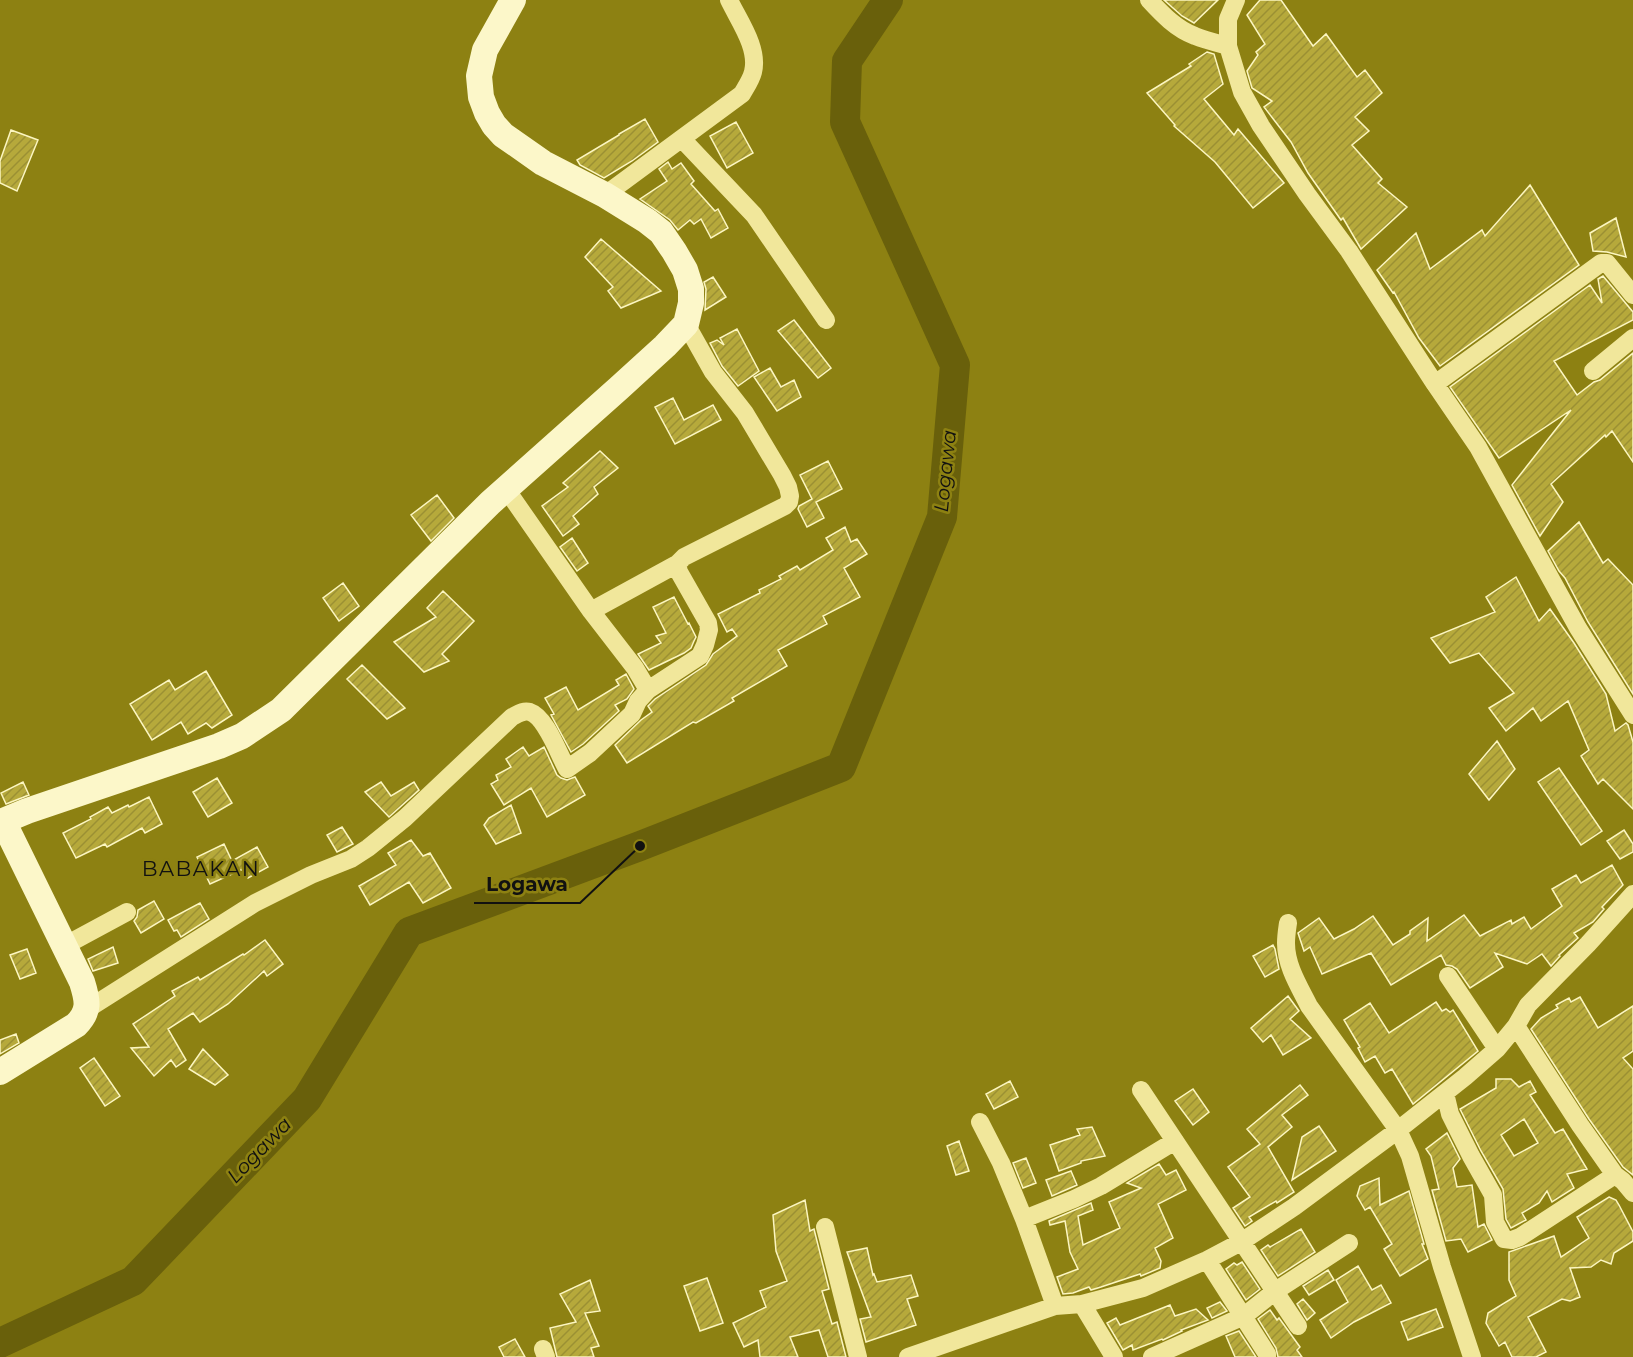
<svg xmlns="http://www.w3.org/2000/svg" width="1633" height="1357" font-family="Montserrat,sans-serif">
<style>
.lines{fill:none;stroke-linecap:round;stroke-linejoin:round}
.river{stroke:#69600b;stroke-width:30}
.building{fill:url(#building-hatch);stroke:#fcf6c1;stroke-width:1.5;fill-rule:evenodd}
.street{stroke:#f1e79b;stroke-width:18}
.secondary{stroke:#fcf7c9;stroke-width:26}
.labels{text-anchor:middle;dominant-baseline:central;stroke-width:5;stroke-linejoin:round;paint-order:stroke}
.water-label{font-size:20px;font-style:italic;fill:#111;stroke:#8d8112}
.quarter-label{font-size:21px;letter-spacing:1.5px;fill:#111;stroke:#8d8112}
.leader{fill:none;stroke:#111;stroke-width:2}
.callout-dot{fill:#111;stroke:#8d8112;stroke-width:2}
.callout-label{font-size:20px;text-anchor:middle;font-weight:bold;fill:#111;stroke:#8d8112;stroke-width:5;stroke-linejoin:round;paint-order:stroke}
</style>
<defs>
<pattern id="building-hatch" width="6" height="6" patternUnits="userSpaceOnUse" patternTransform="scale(1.5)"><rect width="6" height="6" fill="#b6a93b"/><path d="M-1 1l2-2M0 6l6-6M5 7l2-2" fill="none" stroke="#9b9033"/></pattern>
</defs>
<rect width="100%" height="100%" fill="#8d8112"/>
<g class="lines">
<path class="river" d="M0,1343L133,1281L307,1099L409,932L640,846L841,767L942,517L955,365L845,122L847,61L888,0"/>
</g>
<path class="building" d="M1164,0H1218L1194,23L1182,16Z
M1260,0H1281L1313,46L1326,34L1357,77L1365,70L1382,93L1355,117L1369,131L1352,145L1382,179L1378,183L1407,207L1361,249L1343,218L1341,220L1308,173L1291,142L1264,107L1272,101L1252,88L1247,71L1258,55L1256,52L1265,44L1247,15Z
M1207,52L1214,54L1223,84L1204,99L1234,135L1238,129L1284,183L1253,208L1215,162L1174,126L1175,125L1147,93L1191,66L1189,64Z
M645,119L658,142L632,161L604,178L580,165L577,160L619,135V134Z
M736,122L753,153L727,168L710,136Z
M11,130L38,140L17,191L0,183V161Z
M668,162L672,169L681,163L694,181L691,184L715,211L718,209L728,228L711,238L701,219L694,224L690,220L678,230L670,220L640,199L667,181L659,169Z
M1530,185L1579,265L1440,366L1419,338L1394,292L1393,293L1377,270L1416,233L1430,269L1482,230L1485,236Z
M1616,218L1626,257L1607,252L1593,251L1590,233Z
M601,239L661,291L621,308L608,291L613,287L585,257Z
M1603,276L1633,312V320L1554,361L1577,395L1594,382L1600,380L1633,353V462L1612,431L1606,437L1605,435L1551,484L1563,502L1540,536L1512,485L1571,410L1499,458L1450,387L1590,285L1602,303L1598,279Z
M713,277L726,297L705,310L706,289L704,282Z
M794,320L831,368L818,378L778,331Z
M737,329L759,371L738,386L722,366L710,343L717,340L724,345L720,338Z
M770,368L781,387L794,380L801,397L777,411L754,377Z
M673,398L684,420L713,405L721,420L675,444L655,407Z
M600,451L618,468L594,487L598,494L573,516L579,524L563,536L542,506L568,487L563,483Z
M828,461L842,489L816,502L824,518L807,527L798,509L799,506L812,499L800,475Z
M437,495L454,518L431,541L411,515Z
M1579,522L1603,563L1608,559L1633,585V694L1588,622L1565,578L1559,571L1548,551Z
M845,527L851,542L857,539L867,554L844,568L860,597L823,616L827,624L778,650L787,666L732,698L734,701L696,723L693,722L627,763L615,745L641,720L652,712L648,706L655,699L706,665L713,654L737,636L732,629L727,632L718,614L760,593L759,590L781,579L779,576L797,566L800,570L833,550L826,538Z
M572,538L588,563L577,571L560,547Z
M1516,577L1539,621L1550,609L1574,643L1606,694L1615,731L1626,723L1628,725L1633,742V809L1603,779L1598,784L1581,756L1589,750L1568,701L1541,721L1533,708L1506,731L1489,708L1514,693L1479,653L1450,663L1431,638L1495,612L1486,597Z
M343,583L359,606L339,621L323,598Z
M443,591L474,621L442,654L449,661L424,672L394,642L436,617L427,608Z
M674,597L688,624L689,623L696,637L694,641L691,648L684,653L649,670L638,654L661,643L656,636L666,633L653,607Z
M362,665L405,708L387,719L347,679Z
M206,671L232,715L212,728L206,723L188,734L181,722L152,740L130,704L169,680L175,690Z
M626,674L634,689L627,699L615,705L619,711L583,744L571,752L551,715L554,714L545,698L566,687L578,710L619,685L616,680Z
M1497,741L1515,769L1489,800L1469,774Z
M523,747L529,756L544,747L557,775L561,778L567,780L575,777L585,795L547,817L531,788L504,805L491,784L498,780L496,775L511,767L506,759Z
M1559,768L1602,831L1581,845L1538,782Z
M217,778L232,803L208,817L193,792Z
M23,782L29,795L6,804L1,793Z
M381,782L391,796L414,782L419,790L389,817L365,792Z
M149,797L162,824L145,833L142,828L107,847L105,844L76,858L63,833L91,819L90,817L108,807L112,813L128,805L129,807Z
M511,805L521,833L496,844L484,825L489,818Z
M342,827L353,844L337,852L327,835Z
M1624,830L1633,844V852L1620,859L1607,841Z
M411,840L423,856L430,853L451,888L423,903L409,882L370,905L359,886L396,865L388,853Z
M224,844L232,861L257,847L268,867L248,878L243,869L210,884L197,857Z
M1612,865L1623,885L1602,907L1604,909L1593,922L1574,933L1578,938L1559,955L1560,956L1551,966L1542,954L1527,964L1495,953L1503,967L1470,988L1457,969L1452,966L1446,965L1441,955L1391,985L1371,953L1322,974L1310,947L1304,951L1298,933L1319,918L1334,939L1354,929L1373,916L1393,945L1410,934V931L1428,918L1427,941L1464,915L1480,936L1511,920L1512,924L1524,917L1531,929L1562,906L1552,889L1576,875L1581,883Z
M154,901L164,919L141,933L134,921L137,917L138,910Z
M200,903L209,919L181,937L177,930L174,931L168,920Z
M265,940L283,964L267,976L264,971L228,1004L200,1022L193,1013L168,1029L186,1060L176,1067L171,1060L154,1076L131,1048L149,1047L133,1024L175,996L172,991L198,977L200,980L243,954L244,955Z
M1273,945L1275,949L1279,969L1265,977L1253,956Z
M113,947L118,963L93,971L88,959Z
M27,949L36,973L20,979L10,955Z
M1288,996L1299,1011L1290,1019L1311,1038L1283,1055L1271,1035L1263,1042L1251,1028Z
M1580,997L1598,1028L1633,1006V1051L1623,1058L1633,1069V1175L1623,1167L1589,1119L1531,1029L1541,1018L1558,1008L1556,1005L1569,998L1571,1002Z
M1436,1002L1442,1011L1446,1009L1450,1012L1453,1010L1478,1051L1413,1104L1392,1069L1385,1073L1375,1056L1365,1062L1358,1048L1360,1047L1344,1020L1370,1003L1389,1033Z
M16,1034L19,1043L0,1054V1040Z
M203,1049L228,1075L215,1085L189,1069Z
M94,1058L120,1096L105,1106L80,1068Z
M1496,1079H1511L1519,1087L1530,1081L1536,1092L1530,1095L1555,1133L1563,1129L1587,1169L1567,1174L1574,1188L1552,1202L1547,1191L1539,1203L1522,1213L1526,1220L1511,1228L1506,1219L1503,1189L1481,1151L1460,1109L1496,1088ZM1524,1119L1538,1143L1514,1156L1501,1135Z
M1010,1081L1018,1097L994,1109L986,1094Z
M1300,1085L1308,1095L1282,1115L1292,1127L1268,1147L1294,1192L1277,1203L1276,1201L1249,1217L1252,1221L1245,1226L1233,1208L1250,1197L1228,1167L1260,1144L1247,1129Z
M1193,1089L1209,1112L1193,1125L1175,1101Z
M1319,1126L1336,1151L1292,1180L1302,1137Z
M1092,1127L1105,1156L1081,1161V1163L1059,1171L1050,1145L1080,1135L1077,1129Z
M1447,1133L1460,1159L1453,1168L1457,1187L1472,1185L1478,1227L1484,1224L1492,1240L1468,1252L1461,1239L1446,1241L1432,1190L1439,1189L1431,1156L1426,1149Z
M959,1141L969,1171L956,1175L947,1146Z
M1026,1158L1036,1183L1023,1188L1013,1163Z
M1159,1164L1166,1175L1176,1170L1186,1190L1158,1204L1173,1238L1155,1248L1161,1261L1160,1268L1141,1276L1140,1274L1101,1287L1091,1290L1089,1287L1073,1293L1063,1294L1057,1277L1078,1269L1070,1252L1065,1221L1050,1225L1049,1221L1091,1203L1093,1210L1078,1216L1083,1245L1120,1228L1109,1202L1141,1188L1127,1183Z
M1071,1171L1077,1185L1052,1196L1046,1180Z
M1379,1178L1380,1205L1409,1191L1424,1244H1422L1428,1259L1400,1276L1384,1249L1392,1244L1370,1207L1365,1210L1357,1196L1360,1186Z
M1609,1197L1616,1200L1619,1205L1633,1232V1241L1614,1253L1611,1264L1601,1260L1591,1267L1570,1268L1580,1297L1570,1301L1562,1299L1528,1317L1546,1352L1536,1357H1512L1505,1342L1499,1346L1486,1323L1488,1313L1516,1296L1509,1280V1252L1554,1236L1561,1257L1589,1238L1577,1217Z
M805,1200L810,1231L814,1229L829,1289L822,1291L832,1324L837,1322L846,1357H828L819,1330L790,1337L798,1357H760L758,1340L744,1347L733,1323L766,1307L760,1291L787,1281L776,1251L773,1215Z
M1301,1229L1315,1252L1278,1276L1261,1250L1268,1245L1270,1247Z
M867,1248L873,1275L874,1274L877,1282L911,1275L918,1296L907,1299L916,1325L866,1342L860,1319L871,1317L847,1252Z
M1242,1262L1260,1289L1246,1300L1226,1269L1234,1263L1237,1265Z
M1358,1266L1372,1290L1381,1285L1391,1303L1354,1322L1331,1338L1320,1320L1348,1302L1336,1280Z
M1328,1270L1334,1280L1309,1295L1303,1286Z
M707,1278L723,1323L700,1331L684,1286Z
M590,1280L600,1311L585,1313L599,1346L591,1348L594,1357H557L550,1328L576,1322L560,1294Z
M1303,1299L1315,1313L1307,1320L1297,1304Z
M1220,1302L1227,1311L1212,1318L1207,1308Z
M1170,1305L1175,1316L1196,1309L1208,1320L1181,1330L1182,1331L1163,1340L1162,1339L1133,1350L1132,1345L1123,1350L1107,1323L1116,1318L1120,1325Z
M1436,1309L1443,1327L1408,1340L1401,1322Z
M1270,1310L1277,1320L1279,1318L1300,1347L1297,1350L1302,1357H1278L1276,1348L1258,1319Z
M1239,1331L1256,1357H1235L1226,1336Z
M515,1339L525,1357H504L499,1347Z"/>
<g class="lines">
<path class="street" d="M1149,0C1162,14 1176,29 1195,36C1205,40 1217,43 1228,46
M1236,0L1228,19V46L1242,92L1261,126L1307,194L1349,251L1435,384L1478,447L1578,628L1633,715
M682,139L754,215L826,320
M605,195L742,94C746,87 751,80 753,72C759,48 739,21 729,0
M1593,371L1633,338
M1435,384L1601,263H1607L1633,295
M506,489L591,611L635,668L648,690
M591,611L677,564
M1288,923C1287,930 1286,936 1286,943C1286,966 1299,986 1309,1006L1398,1130L1410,1156L1442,1267L1472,1357
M64,946L127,912
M1448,976L1497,1049
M86,1010L255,903L311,875L351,859L368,848L405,818L512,717C518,714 523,710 530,712C546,717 559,755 567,769L590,753L620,725L632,714L638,701L648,690L700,656L705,645L709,630L708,623L679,572L677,564L684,557L785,506L789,502L790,496L788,487L782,475L745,413L713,372L686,324
M1516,1026L1580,1125L1615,1175L1623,1181L1633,1193
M1141,1090L1298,1326
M1445,1093L1450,1114L1471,1156L1493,1195L1495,1222L1504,1239L1512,1240L1520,1237L1615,1175
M980,1122L1001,1163L1024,1219L1055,1306
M1024,1219L1074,1199L1101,1186L1175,1141
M825,1227L858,1357
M1207,1260L1267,1354V1357
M1082,1304L1114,1357
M543,1349L546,1357
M908,1357L1055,1306L1082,1304L1143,1288L1207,1260L1241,1242L1294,1207L1398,1130L1465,1077L1497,1049L1516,1026L1528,1005L1588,944L1633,894
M1152,1357L1244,1316L1274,1292L1349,1243"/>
<path class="secondary" d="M0,1072L76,1025C90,1011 88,1001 82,982L3,821L27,811L219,746L242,736L281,710L490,503L619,388L665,346L686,324L691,303V289L685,270L674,251L661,232L647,221L605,195L543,163L503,135L494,125L487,113L481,97L479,76L485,50L513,0"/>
</g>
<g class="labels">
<g class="water-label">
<text transform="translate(945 471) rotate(-84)">Logawa</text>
<text transform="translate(259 1150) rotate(-46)">Logawa</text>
</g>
<g class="quarter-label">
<text x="201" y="868">BABAKAN</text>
</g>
</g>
<path class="leader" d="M640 846L580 903H474"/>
<circle class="callout-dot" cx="640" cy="846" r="6"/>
<g class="callout-label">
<text x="527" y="891">Logawa</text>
</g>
</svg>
